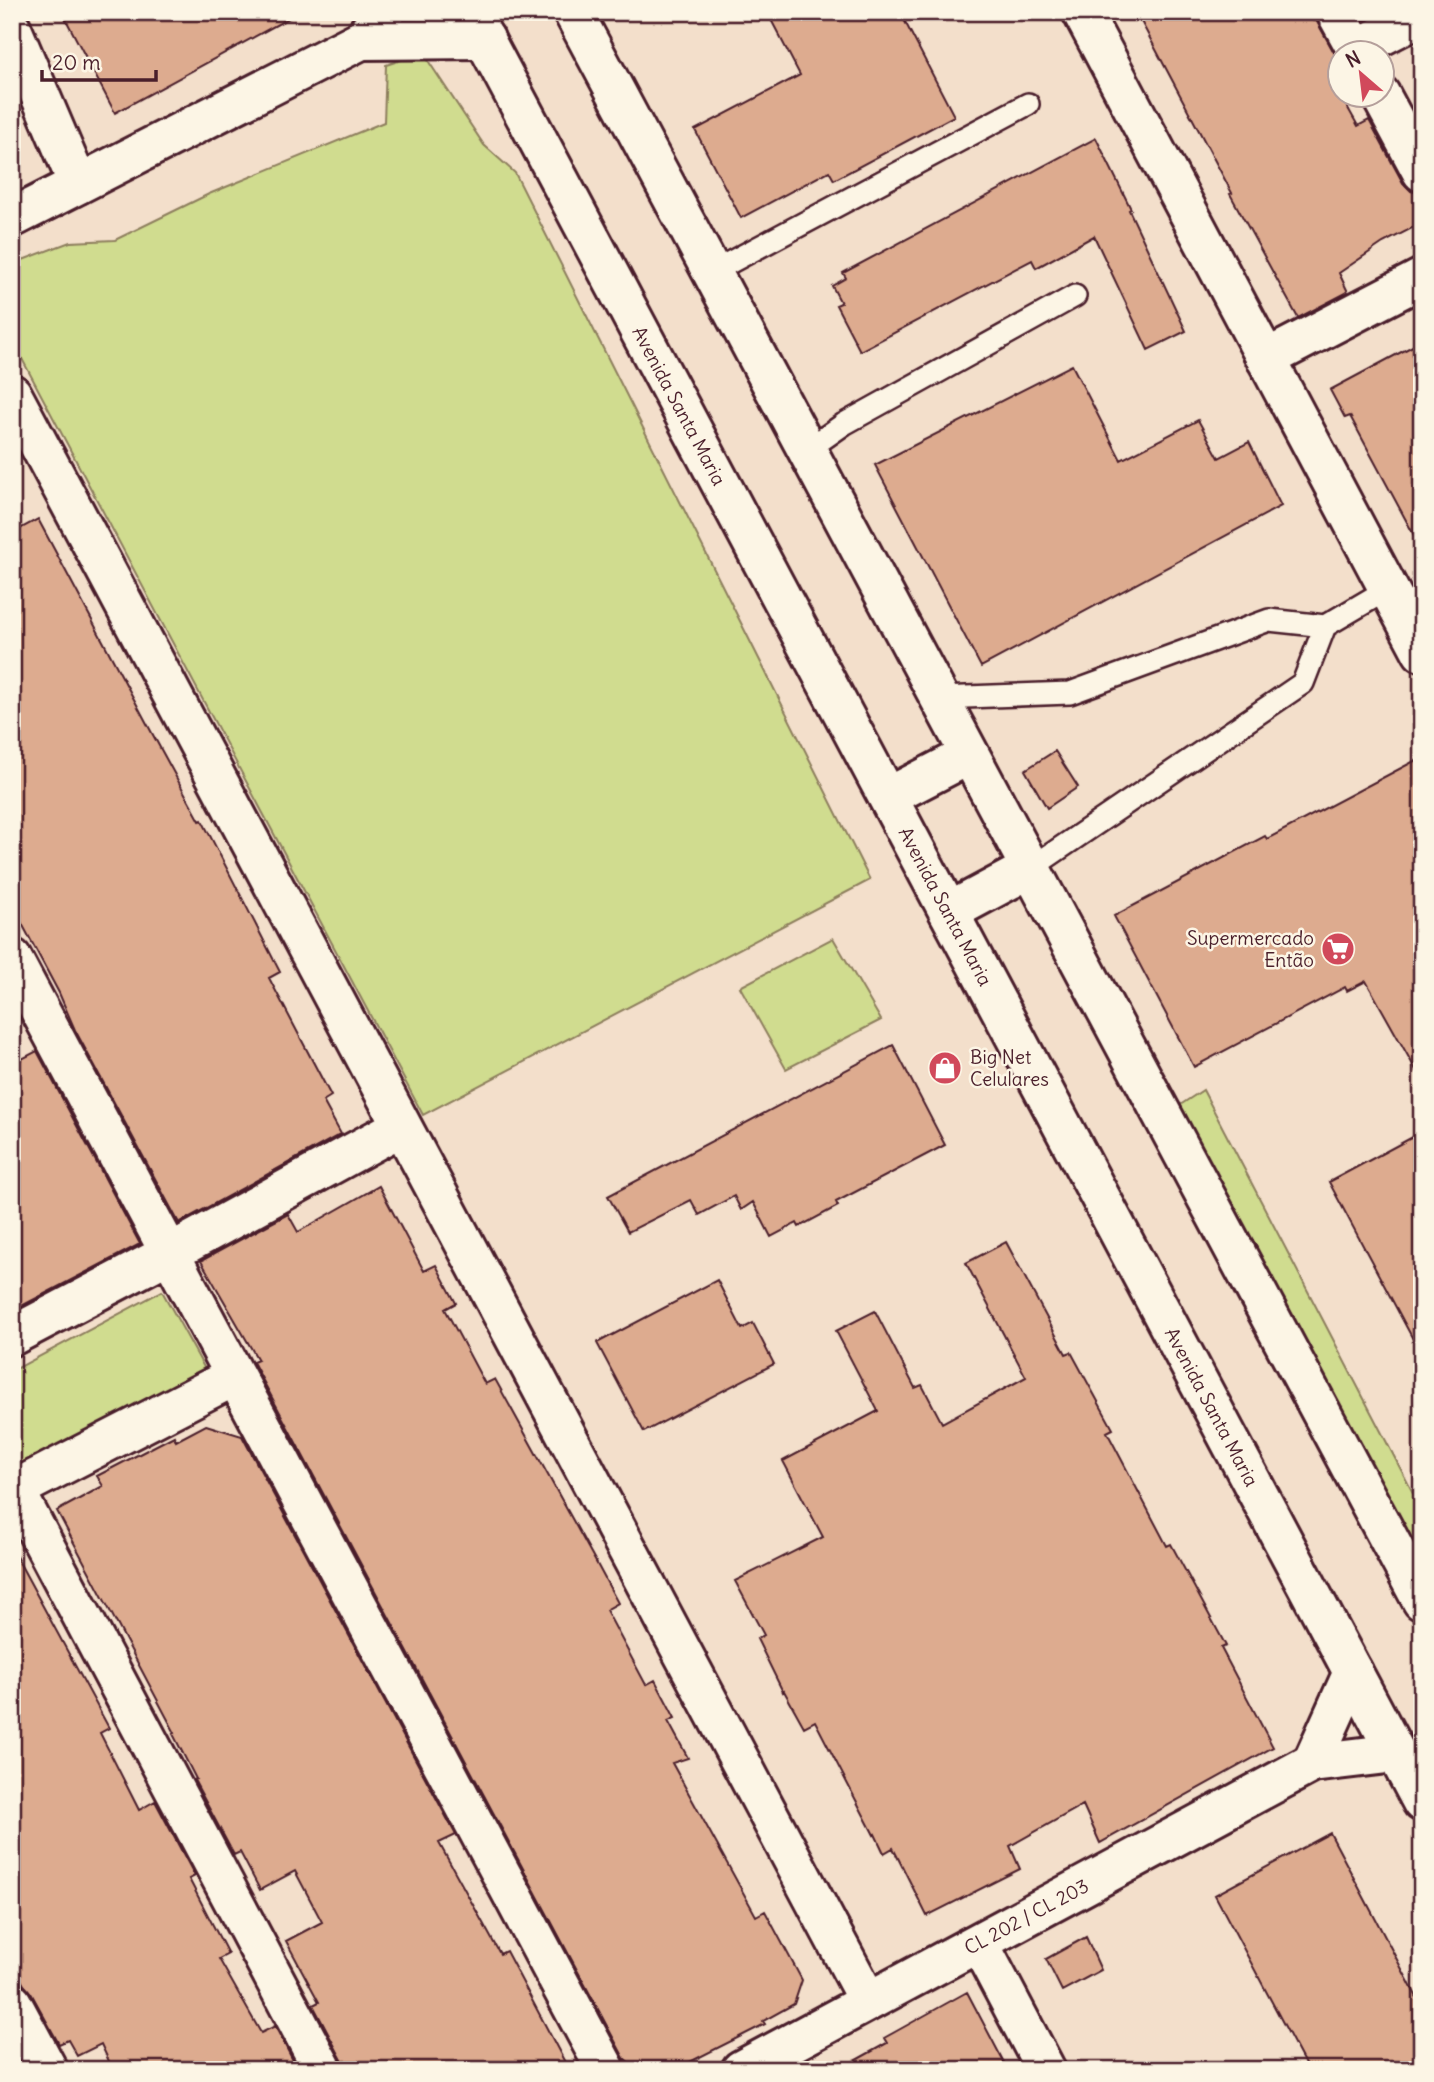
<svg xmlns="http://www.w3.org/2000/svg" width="1434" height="2082" font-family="Delius,sans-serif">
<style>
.green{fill:#d0dc8f;stroke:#8d7e5d;stroke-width:2}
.building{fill:#ddab8f;stroke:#4a1f2b;stroke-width:2}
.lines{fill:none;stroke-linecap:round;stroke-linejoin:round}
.service-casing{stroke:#4a1f2b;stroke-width:26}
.minor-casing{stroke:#4a1f2b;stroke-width:44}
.tertiary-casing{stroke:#4a1f2b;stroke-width:44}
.secondary-casing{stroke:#4a1f2b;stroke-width:44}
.service{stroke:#fcf5e5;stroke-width:21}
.minor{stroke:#fcf5e5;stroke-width:38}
.tertiary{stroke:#fcf5e5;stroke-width:38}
.secondary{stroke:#fcf5e5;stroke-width:38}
.labels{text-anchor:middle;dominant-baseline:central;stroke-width:5;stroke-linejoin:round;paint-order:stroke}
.street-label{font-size:19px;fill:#4a1f2b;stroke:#fcf5e5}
.poi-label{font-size:19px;fill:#4a1f2b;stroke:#fcf5e5;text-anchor:end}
</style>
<rect width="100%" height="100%" fill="#f3dfcb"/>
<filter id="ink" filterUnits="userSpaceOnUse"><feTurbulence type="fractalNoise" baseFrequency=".0143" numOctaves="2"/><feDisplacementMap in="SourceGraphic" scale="14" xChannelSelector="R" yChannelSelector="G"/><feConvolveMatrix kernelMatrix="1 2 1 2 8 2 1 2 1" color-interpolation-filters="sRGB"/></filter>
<g filter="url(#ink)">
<path class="green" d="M423,53L484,145L515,173L870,880L423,1115L12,340V264L70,242L115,240L209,194L384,122L386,65Z
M833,938L881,1020L786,1069L740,987Z
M1203,1090L1422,1510V1580L1174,1109Z
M162,1291L206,1371L21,1469L12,1454V1371Z"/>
<path class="building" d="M62,12H300L115,113Z
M767,12H900L954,116L834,180L829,171L741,218L695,130L800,75Z
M1136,12H1309L1314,21L1316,20L1340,63V94L1358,126L1369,120L1403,183L1411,191L1422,194V223L1383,243L1339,273L1348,292L1298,318L1230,194L1232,193Z
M1096,138L1131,209L1129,210L1186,331L1148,350L1094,236L1036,268L1032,260L860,351L836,305L841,303L832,286L846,278L843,273Z
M1422,341V550L1350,416L1345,418L1330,390Z
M1072,365L1121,460L1198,420L1219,458L1249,442L1281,506L981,667L875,465Z
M38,519L152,733L200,821L202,820L280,972L269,978L331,1096L323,1101L341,1134L179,1223L75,1030L59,993L12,905V533Z
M1055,751L1078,787L1047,808L1025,770Z
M1422,757V1081L1366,981L1347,991L1345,987L1194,1067L1114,916L1265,836L1267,839Z
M893,1045L945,1145L836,1202L838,1206L799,1227L797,1223L771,1237L753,1202L741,1210L734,1196L699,1215L691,1200L628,1232L608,1196Z
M37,1051L140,1244L12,1311V1064Z
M1422,1132V1356L1329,1182Z
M379,1186L424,1271L436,1265L456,1303L445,1309L485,1384L495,1379L597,1564L618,1603L606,1610L646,1685L655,1680L675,1718L668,1721L688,1758L672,1763L756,1916L765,1911L802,1980L794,2004L763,2021L765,2024L674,2070H640L635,2068L624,2058L253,1362L258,1360L201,1261L288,1214L298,1232Z
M1006,1242L1066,1354L1071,1352L1113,1429L1107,1432L1167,1546L1171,1544L1226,1646L1221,1648L1273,1747L1100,1843L1083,1805L1010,1846L1020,1869L927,1916L893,1848L884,1853L875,1834L874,1835L815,1721L804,1727L784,1691L783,1692L757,1639L764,1635L735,1581L823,1537L783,1461L878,1411L836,1331L875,1311L915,1388L922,1385L942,1423L1026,1377L966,1263Z
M717,1280L742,1329L753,1323L774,1364L644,1432L597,1343Z
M206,1425L242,1436L456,1835L439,1843L500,1954L506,1951L569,2070H345L342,2060L313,2005L319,2002L286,1941L322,1922L295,1871L260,1890L240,1852L234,1855L194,1780L196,1779L173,1734L175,1733L57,1511L103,1486L97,1476L174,1436L176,1441Z
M12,1549L109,1728L100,1733L139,1810L155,1801L195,1876L189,1879L228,1954L219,1959L261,2033L275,2026L298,2070H113L101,2044L77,2056L68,2040L59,2044L31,1993L24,1985L12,1964Z
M1330,1833L1422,2007V2070H1308L1215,1895Z
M1086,1937L1101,1970L1062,1991L1046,1959Z
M967,1992L1008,2070H838L887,2043L884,2038Z"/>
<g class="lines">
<defs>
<path id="service" d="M712,272L1028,104
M807,450L844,424L1075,296
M939,698L1070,693L1269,620L1325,626L1388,589
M1031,868L1303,683L1325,626"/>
<path id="minor" d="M1082,12L1422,652
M1336,12L1358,52
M12,29L78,184
M1356,49L1422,15
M1380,94L1422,172
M1266,359L1422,278
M12,394L868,2001
M12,958L606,2070
M12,1336L170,1253L402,1126
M12,1484L323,2070
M12,1491L235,1376
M979,1943L1046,2070
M12,2003L48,2070"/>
<g id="tertiary">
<path d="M361,40L485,39"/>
<path d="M12,218L361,40L386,12"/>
<path d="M1312,1763L1353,1672"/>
<path id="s1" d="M741,2070L1312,1763L1396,1753"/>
</g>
<g id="secondary">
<path id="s2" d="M470,12L1422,1802"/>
<path d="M573,12L1422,1601"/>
<path d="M888,797L969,755"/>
<path d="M949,912L1031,868"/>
</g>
</defs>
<use href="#service" class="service-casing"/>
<use href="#minor" class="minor-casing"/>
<use href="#tertiary" class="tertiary-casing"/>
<use href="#secondary" class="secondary-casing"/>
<use href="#service" class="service"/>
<use href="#minor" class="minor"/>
<use href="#tertiary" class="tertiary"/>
<use href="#secondary" class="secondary"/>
</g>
</g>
<defs>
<symbol id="supermarket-disc" viewBox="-11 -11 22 22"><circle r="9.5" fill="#d1495b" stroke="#fcf5e5"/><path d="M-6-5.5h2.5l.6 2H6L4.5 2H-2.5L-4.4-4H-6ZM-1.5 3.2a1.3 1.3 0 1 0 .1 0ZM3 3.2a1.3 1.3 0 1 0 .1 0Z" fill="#fff"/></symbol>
<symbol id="shop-disc" viewBox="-11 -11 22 22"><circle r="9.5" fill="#d1495b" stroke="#fcf5e5"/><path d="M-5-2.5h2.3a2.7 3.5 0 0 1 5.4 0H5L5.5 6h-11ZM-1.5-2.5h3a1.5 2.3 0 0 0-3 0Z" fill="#fff"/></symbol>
</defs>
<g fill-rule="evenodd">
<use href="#supermarket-disc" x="1319" y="930" width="38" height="38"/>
<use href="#shop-disc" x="926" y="1049" width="38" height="38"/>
</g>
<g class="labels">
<g class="street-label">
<text stroke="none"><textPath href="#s2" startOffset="446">Avenida Santa Maria</textPath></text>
<text stroke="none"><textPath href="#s2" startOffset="1013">Avenida Santa Maria</textPath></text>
<text stroke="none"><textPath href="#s2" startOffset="1580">Avenida Santa Maria</textPath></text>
<text stroke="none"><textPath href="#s1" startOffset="324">CL 202 / CL 203</textPath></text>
</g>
<g class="poi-label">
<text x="1314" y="938">Supermercado<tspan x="1314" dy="22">Então</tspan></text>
<text x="970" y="1057" text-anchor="start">Big Net<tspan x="970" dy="22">Celulares</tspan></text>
</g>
</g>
<rect width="1434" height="2082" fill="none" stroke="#fcf5e5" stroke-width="42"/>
<rect x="21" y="21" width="1392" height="2040" fill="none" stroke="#4a1f2b" stroke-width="2.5" filter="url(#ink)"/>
<g transform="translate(1361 74) rotate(332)"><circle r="33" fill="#fcf5e5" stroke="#b59f9b" stroke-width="2"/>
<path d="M0-5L12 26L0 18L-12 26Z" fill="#d1495b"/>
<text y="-10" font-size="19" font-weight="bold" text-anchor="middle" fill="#4a1f2b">N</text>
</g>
<path d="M42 70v10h114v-10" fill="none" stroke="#4a1f2b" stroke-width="3.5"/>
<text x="52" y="70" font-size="21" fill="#4a1f2b" stroke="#fcf5e5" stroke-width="5" paint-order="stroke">20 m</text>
</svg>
